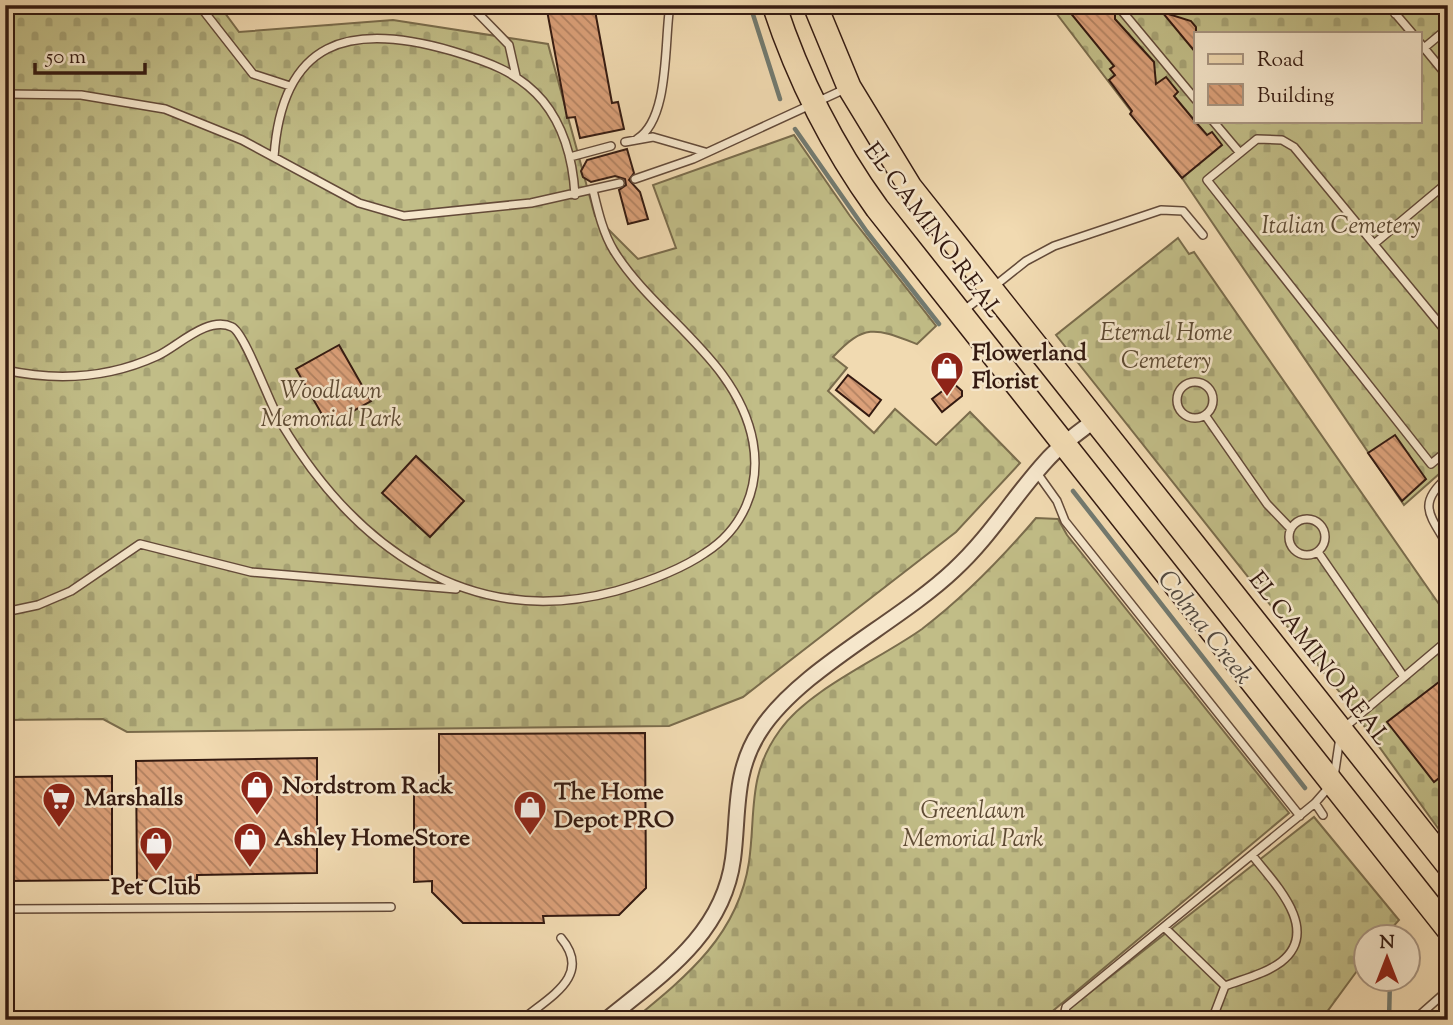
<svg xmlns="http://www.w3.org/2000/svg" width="1453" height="1025" font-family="'Sorts Mill Goudy',serif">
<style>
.cemetery{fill:url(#cemetery-stones);stroke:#7a6c4c;stroke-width:2;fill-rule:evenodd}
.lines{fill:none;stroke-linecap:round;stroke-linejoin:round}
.stream{stroke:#727a70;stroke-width:4.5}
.building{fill:url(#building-back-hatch);stroke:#341a11;stroke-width:2}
.service-casing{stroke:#634a39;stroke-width:10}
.minor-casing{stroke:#634a39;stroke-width:18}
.primary-casing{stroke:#341a11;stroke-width:26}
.service{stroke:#f6e7cc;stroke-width:7}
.minor{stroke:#f6e7cc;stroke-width:14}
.primary{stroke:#f1dab1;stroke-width:23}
.labels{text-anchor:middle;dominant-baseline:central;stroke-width:5;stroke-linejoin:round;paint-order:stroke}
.park-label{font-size:24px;font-style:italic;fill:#5e4b34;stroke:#f6e7cc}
.street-label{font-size:24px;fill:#341a11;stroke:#f6e7cc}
.poi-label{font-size:24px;font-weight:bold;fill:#341a11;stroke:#f6e7cc;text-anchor:start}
.water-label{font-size:26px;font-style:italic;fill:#534a41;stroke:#f6e7cc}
</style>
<defs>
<pattern id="cemetery-stones" width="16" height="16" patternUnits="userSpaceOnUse" patternTransform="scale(1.75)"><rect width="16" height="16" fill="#c1bd87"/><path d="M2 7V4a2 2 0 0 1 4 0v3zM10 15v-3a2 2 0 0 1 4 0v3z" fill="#a6a274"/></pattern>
<pattern id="building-back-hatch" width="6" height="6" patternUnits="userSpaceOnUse" patternTransform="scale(1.75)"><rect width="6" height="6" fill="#dba079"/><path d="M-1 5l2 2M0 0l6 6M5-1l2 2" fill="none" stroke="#b28262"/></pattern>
</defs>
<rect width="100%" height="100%" fill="#f1dab1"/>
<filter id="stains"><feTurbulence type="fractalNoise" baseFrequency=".00286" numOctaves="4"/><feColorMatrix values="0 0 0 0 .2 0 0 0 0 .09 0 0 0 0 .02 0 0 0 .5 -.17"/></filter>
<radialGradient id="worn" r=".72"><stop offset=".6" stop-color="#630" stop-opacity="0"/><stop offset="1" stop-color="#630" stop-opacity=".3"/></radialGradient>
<path class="cemetery" d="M5,5H219L239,32L393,20L548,44L595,216L638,259L676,248L653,185L794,135L850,216L936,326L917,344C875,328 865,323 833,357L847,368L828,391L874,433L895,409L936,445L970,412L1020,463L956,532L743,697L669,726L127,732L103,719L5,720Z
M1050,5H1448V466L1404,505L1182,178ZM1196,33H1420V121H1196Z
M1178,238L1189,254L1194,252L1448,617V842L1341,694L1056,335Z
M1036,518L1058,519L1067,535L1289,813L1042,1020H633C687,976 738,935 749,862C756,812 747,775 780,730C809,689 880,659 922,629C964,597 1002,558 1036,518Z
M1314,817L1399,920L1384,937H1366L1365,960L1321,1020H1055Z"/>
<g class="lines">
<path class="stream" d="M750,5L780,99
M795,129L867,232L939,324
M1073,491L1305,788
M1390,937V936
M1389,1020L1390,979"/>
</g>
<path class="building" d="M546,5H594L612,103L618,102L624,129L580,138L575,117L567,118Z
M1064,5H1104L1115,14V19L1154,62L1156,84L1166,77L1178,92L1174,96L1194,120L1207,135L1212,132L1222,145L1182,178L1130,114L1132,111L1109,80L1115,75L1110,69L1114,66Z
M1162,12L1191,21L1196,27V53Z
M627,149L634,173L629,180L640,192L648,219L628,224L619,190L626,185L625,179L615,176L591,182L583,177L581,171L587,160Z
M339,345L371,401L328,425L296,369Z
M848,375L881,400L869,416L836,390Z
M953,383L962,391V396L942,412L932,399Z
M1395,435L1426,479L1402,501L1368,453Z
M416,456L464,501L430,537L382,493Z
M1448,675V771L1434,782L1387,722Z
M645,733L646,888L619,915L543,916L544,923H463L432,892V881L414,882V792L439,791V734Z
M317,758V873L197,875V880L137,881L136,761Z
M112,776V880L5,881V777Z"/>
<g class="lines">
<defs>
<path id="service" d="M199,5L253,74L290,86
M470,5L509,45L516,76
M1117,5L1196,100
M1388,5L1412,33
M1395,14L1405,5
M1420,43L1448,77
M1424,48L1448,28
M5,94L81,95L165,109L242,140L359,203L404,216L531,203L620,183
M1213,121L1240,153
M637,139C670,119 664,41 670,5
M625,142L653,137L705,152
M274,157C282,40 349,21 452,51C486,61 519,72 543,101C565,128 573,161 575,195
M570,157L611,146
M635,179L693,159L845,89
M1374,244L1448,182
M962,312L1026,261L1054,246L1161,210L1183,211L1203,235
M1448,334L1294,147L1282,140L1257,139L1207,180L1431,464L1448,450
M5,370C56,381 109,378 157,356C177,347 208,315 232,327C245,333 270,405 281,423C355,547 469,631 616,591C647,582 679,571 705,553C743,529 761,487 753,442C738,360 655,317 614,251C603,233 598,211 593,190
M1177 400a18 18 0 1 1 36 0a18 18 0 1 1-36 0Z
M1205,415L1267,504L1291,529
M1037,473L1057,501L1065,521L1300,816
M1448,477C1416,504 1430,515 1448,546
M1289 537a18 18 0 1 1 36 0a18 18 0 1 1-36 0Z
M1318,552L1404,677
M5,612L38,605L71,591L140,544L251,572L456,589
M1345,727L1448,640
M1334,777L1340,737
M1315,803L1323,815
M5,909L391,907
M1164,927L1225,986
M522,1020C549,997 593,976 561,938
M1063,1020L1066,1007L1315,803L1329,787
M1212,1020L1225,986C1243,979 1265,974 1281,962C1322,930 1274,883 1252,855
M1414,1020L1448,990"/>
<path id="minor" d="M606,1020C661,975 723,935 733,859C739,814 733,772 760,731C799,670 898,623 954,570C990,537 1014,496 1046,461C1060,445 1078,433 1095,420"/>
<path id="primary" d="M774,5C798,78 832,146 877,208L1448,929
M815,5L849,87L910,187L1448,865"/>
</defs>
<use href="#service" class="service-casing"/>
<use href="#minor" class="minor-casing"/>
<use href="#primary" class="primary-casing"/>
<use href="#service" class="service"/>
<use href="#minor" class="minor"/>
<use href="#primary" class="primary"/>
</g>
<defs>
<symbol id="shop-pin" viewBox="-11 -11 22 30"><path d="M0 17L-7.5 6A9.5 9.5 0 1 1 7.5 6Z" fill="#8f2418" stroke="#f6e7cc"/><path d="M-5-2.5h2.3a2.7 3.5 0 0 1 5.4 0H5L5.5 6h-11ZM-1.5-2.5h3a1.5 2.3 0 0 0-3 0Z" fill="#fff"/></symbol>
<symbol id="supermarket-pin" viewBox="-11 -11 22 30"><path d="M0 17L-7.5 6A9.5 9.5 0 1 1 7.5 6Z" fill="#8f2418" stroke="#f6e7cc"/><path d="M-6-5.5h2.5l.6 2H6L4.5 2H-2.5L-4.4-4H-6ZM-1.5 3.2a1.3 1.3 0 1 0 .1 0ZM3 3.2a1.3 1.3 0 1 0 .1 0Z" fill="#fff"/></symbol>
</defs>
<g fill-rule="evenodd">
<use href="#shop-pin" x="928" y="349" width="38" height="52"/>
<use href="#shop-pin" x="238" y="768" width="38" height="52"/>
<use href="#supermarket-pin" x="40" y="780" width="38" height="52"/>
<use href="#shop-pin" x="511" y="788" width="38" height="52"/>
<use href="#shop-pin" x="231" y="820" width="38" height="52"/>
<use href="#shop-pin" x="137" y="824" width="38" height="52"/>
</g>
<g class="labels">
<g class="park-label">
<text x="1341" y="227">Italian Cemetery</text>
<text x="1166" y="334">Eternal Home<tspan x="1166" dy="28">Cemetery</tspan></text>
<text x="331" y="392">Woodlawn<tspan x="331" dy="28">Memorial Park</tspan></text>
<text x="973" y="812">Greenlawn<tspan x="973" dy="28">Memorial Park</tspan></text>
</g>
<g class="street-label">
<text transform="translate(932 231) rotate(53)">EL CAMINO REAL</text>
<text transform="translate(1318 659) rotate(52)">EL CAMINO REAL</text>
</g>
<g class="poi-label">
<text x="972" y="354">Flowerland<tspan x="972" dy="28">Florist</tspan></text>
<text x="282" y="787">Nordstrom Rack</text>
<text x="554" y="793">The Home<tspan x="554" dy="28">Depot PRO</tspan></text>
<text x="84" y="799">Marshalls</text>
<text x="274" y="839">Ashley HomeStore</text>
<text x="156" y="888" text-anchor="middle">Pet Club</text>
</g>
<g class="water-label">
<text transform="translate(1204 628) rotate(52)">Colma Creek</text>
</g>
</g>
<rect width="1453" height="1025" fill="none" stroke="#f1dab1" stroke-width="28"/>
<rect x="7" y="7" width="1439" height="1011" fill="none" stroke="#341a11" stroke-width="3.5"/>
<rect x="14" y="14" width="1425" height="997" fill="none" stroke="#341a11" stroke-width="2"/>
<rect x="1194" y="32" width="228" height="91" fill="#f6e7cc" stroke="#a89581" stroke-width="2"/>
<rect x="1208" y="54" width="35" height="10" fill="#f1dab1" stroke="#a89581" stroke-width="2"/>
<text x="1257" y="66" font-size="21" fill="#341a11">Road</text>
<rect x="1208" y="84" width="35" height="21" fill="url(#building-back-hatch)" stroke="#a89581" stroke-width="2"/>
<text x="1257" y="102" font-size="21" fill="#341a11">Building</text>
<g transform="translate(1387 958)"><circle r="33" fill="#f6e7cc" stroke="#a89581" stroke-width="2"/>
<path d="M0-5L12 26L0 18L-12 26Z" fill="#8f2418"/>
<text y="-10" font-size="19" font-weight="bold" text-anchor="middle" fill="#341a11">N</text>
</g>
<path d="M35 63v10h110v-10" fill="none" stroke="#341a11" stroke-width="3.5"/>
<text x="46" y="63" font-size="21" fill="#341a11" stroke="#f6e7cc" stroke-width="5" paint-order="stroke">50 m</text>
<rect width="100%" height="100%" filter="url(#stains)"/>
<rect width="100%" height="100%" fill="url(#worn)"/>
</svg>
